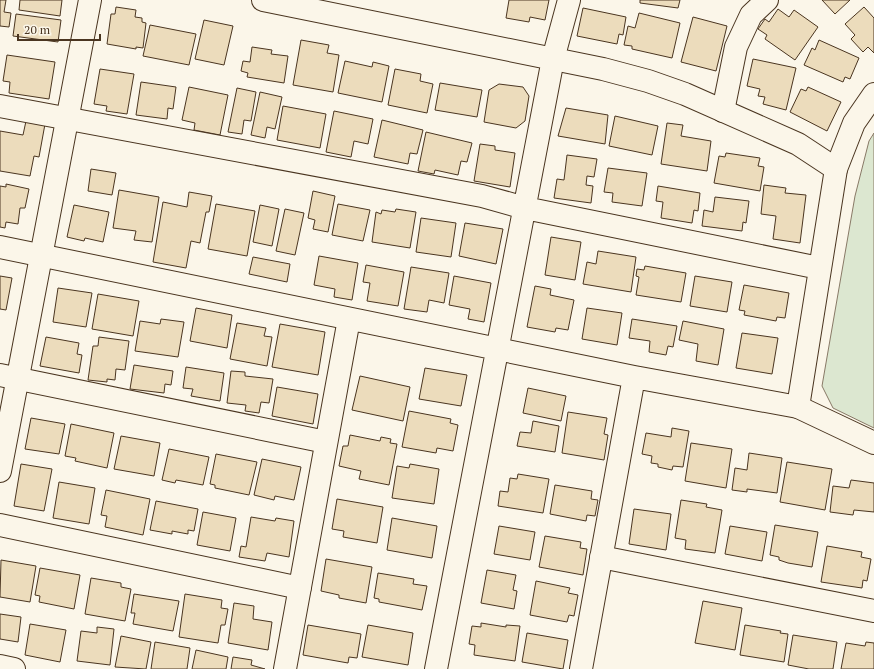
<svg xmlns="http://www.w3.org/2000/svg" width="874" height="669" font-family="'PT Serif',serif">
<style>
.green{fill:#dce7d0;stroke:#887966}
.building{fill:#ecdcbc;stroke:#4a3520}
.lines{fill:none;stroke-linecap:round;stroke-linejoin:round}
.street-casing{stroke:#4a3520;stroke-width:24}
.secondary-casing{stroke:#4a3520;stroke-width:24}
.street{stroke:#fbf6e9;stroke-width:22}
.secondary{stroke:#fbf6e9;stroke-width:22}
</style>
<rect width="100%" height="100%" fill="#fbf6e9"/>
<path class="green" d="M874,133V428L833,408L822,386L855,196L869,141Z"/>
<path class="building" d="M0,0H6L4,12L11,13L9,27L0,26Z
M20,0H62L60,16L19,10Z
M509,0H549L545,20L530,17L529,22L506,18Z
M640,0H680L678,8L640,3Z
M822,0H850L835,14Z
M116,7L136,10L135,17L142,18V22L146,23L143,48L136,47V49L107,44L111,14H115Z
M864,7L874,18V53L868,47L863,52L851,39L855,35L845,24Z
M583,8L626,17L623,35L619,34L617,44L577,36Z
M778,9L789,17L794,10L818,27L795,60L765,39L767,35L758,29L765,19L769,22Z
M639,13L680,23L672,58L632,49V46L624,45L628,26L635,28Z
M16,14L61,20L58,42L13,36Z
M693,17L727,26L716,71L681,62Z
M204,20L233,26L224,65L195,59Z
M150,25L196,34L189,65L143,56Z
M301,40L329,45L327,53L339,55L333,92L293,85Z
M819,40L859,58L850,79L845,77L843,82L804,65L812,48L815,50Z
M252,47L272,50L271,54L288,56L284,83L247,77L248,73L241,71L243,61L250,62Z
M7,55L55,62L49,99L9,93L10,82L3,81Z
M753,59L796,68L786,110L763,104L765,97L758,96L760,89L747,86Z
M345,61L372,67L373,62L389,66L382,102L338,93Z
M100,69L134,74L127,114L106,111L107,106L94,104Z
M395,69L421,74L420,81L433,84L427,113L388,105Z
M141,82L176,87L173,109L168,108L167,119L136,115Z
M440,83L482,90L477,117L435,110Z
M499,84L523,87L529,96L525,121L516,128L484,122L489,90Z
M189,87L228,95L220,135L194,130L195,123L182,120Z
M808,87L841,102L827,131L790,112L801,89L806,91Z
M237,88L256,92L251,121L244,120L242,134L228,132Z
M260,92L282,97L275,129L267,127L265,138L251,135Z
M283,106L326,114L320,148L277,140Z
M566,108L608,115L605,144L558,136Z
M334,111L373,119L368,144L354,141L351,157L326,152Z
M615,116L658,126L652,155L609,146Z
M382,120L423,130L417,154L410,153L408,164L374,157Z
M26,121L45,124L39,157L34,156L30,176L0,171V131L23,135Z
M667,123L683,125L681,136L711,141L707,171L661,164Z
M426,132L472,143L467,162L461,161L458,175L435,170L434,174L418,171Z
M480,144L495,146V150L515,153L510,187L474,181Z
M726,153L760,158L758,166L764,167L760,191L714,183L719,156L725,157Z
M567,155L597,159L594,177L587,176L586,185L593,186L591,203L554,198L557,179L564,180Z
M608,168L647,173L642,206L612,202L613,193L604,192Z
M91,169L116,173L112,195L88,191Z
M6,184L29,189L25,208H20L18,224L6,222L5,228L0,227V186L6,187Z
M764,185L786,188L785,193L806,195L800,243L773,239L776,216L761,214Z
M658,186L700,193L698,211L694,210L692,223L661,218L663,202L656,201Z
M119,190L159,197L152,242L134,240L136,231L113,228Z
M313,191L335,196L328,232L313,229L315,220L308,218Z
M189,192L212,196L209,212H206L200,243L191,241L186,268L153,262L163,202L187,207Z
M715,197L749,201L746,223L743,222L742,231L702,226L704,210L713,212Z
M216,204L255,211L247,256L208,249Z
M338,204L370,210L363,241L332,235Z
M74,205L109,212L103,242L85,238L84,241L67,237Z
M260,205L279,209L272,246L253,242Z
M285,209L304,213L295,255L276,251Z
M396,209L416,212L410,248L372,242L376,212L381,214L382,210L395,212Z
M421,218L456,223L451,257L416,252Z
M465,223L503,229L496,264L459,256Z
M551,237L581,242L575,280L545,275Z
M598,251L636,257L631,292L583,284L587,262L596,264Z
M319,256L358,263L352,300L334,297L335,289L314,285Z
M253,257L290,264L287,282L249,274Z
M366,265L404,272L398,306L367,301L370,283L363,282Z
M645,266L686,273L681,302L636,295L639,277L636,276L637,269L644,270Z
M411,267L449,273L444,303L429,300L427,312L404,309Z
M0,276L12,278L6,310L0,309Z
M454,276L491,283L484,322L468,319L470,309L449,305Z
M695,276L732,282L727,312L690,306Z
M744,285L789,293L785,318L777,317L776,321L744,315L745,311L739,310Z
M535,286L551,289L550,295L574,300L568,330L556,328L555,332L527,327Z
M58,288L92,293L86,327L53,322Z
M98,294L139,301L133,336L92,329Z
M196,308L232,315L227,348L190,341Z
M587,308L622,313L617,345L582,339Z
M161,319L184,322L178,357L135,351L140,321L160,324Z
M632,319L677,326L673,347L668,346L666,355L649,352L650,341L629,338Z
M683,321L724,329L718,365L696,361L698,344L679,340Z
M237,323L266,328L264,336L272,337L267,366L230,359Z
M280,324L325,332L318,375L272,367Z
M742,333L778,338L772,374L736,368Z
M46,337L79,343L77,354L82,355L79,373L40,366Z
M99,337L129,341L125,370L116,369L115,380L107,379V382L88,380L93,346H98Z
M134,365L173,371L171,385L165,384L164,393L130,389Z
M186,367L224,373L220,401L191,396L193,389L183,388Z
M425,368L467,375L461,406L419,399Z
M231,371L245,372V376L273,379L269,403L261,402L259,413L245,411L246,405L227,403Z
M360,376L410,387L403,421L352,410Z
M277,387L318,394L313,424L272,416Z
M528,388L566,396L561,421L523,413Z
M409,411L451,419L450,423L458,425L453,451L437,448L436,453L402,447Z
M568,412L607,418L604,434L608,435L604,460L562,453Z
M31,418L65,424L59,454L25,449Z
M533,421L559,426L555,452L517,446L520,432L531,433Z
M71,424L114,433L107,468L75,461L76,458L65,456Z
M672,428L689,431L683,467L673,466L672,470L658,467V464L651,463L652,456L642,454L646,433L671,437Z
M350,435L380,441L381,437L391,439L390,443L397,444L389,485L359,479L361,471L339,466L343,446H348Z
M121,436L160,443L154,476L114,469Z
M691,443L732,449L726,488L685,481Z
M169,449L209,457L203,485L176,480L175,483L162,480Z
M749,453L782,458L777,493L747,489V492L732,490L735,468L747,470Z
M216,454L257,462L249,495L215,488V485L210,484Z
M262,459L301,467L294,500L275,496L274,500L254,495Z
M787,462L832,469L825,510L780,502Z
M21,464L52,469L44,511L14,506Z
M410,464L439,469L434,504L392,498L397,466L409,468Z
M518,474L549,479L543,513L498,506L500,491L508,492L510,478L517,479Z
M851,480L874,483V512L854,510L853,515L830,512L833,486L849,488Z
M59,482L95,488L89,524L53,518Z
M555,485L592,491L591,499L598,500L595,516L587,515L586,521L550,514Z
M106,490L150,499L143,535L105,527L107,516L101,515Z
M337,499L383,507L377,543L343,537L344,531L332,529Z
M681,500L707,504L706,507L722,510L715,553L685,549L686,540L675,538Z
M156,501L198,509L194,531L188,530V534L172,531V534L150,530Z
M634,509L671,514L666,550L629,544Z
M203,512L236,518L230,551L197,545Z
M251,517L275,521L276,518L294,521L289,557L267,553L265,561L239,557L241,546L246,547Z
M392,518L437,526L432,558L387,550Z
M775,525L818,532L812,567L788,563L779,560V557L770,555Z
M499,526L535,532L530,560L494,554Z
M730,526L767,532L762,561L725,554Z
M545,536L581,542L580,548L587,549L583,575L539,567Z
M827,546L862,552L861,557L871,559L867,581L863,580L862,588L821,582Z
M326,559L372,567L366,603L339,598V595L321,591Z
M1,560L36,566L30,602L0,597Z
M40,568L80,575L74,609L39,602L40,596L35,595Z
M487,570L516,575L513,590L517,591L514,609L481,603Z
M378,573L414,579L413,584L427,586L422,610L379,602V599L374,598Z
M91,578L121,583V587L131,589L125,621L85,614Z
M536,581L570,588L568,593L578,595L574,616L569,615L567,622L530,615Z
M134,594L179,601L173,631L133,624L135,613H131Z
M185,594L222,600L221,608L228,609L225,625H221L218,643L179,637Z
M703,601L742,608L735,650L695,643Z
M234,603L254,606L253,619L272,622L268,650L228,643Z
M0,614L21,617L18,642L0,639Z
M481,623L506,627V625L520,626L515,661L474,655L475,645L469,644L472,626L481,627Z
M30,624L66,630L60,662L25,655Z
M308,625L361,634L357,658L349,657L348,663L303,655Z
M368,625L413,633L408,665L362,657Z
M745,625L781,631L780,633L788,634L784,662L740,655Z
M97,627L114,629L110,665L77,661L81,631L97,633Z
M527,633L568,640L563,669L522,662Z
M793,635L837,642L833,669H809L788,665Z
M121,636L151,642L146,669L115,667Z
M155,642L190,648L187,669H151Z
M866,642L874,643V669H841L846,643L865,646Z
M196,650L228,657L226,669H192Z
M233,657L252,660L251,665L265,669H231Z"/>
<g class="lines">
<defs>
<path id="street" d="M0,106L482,196L525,208L819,268
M723,111L736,47L751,15L767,0
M0,247L634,377L798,407L836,169L854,123L874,94
M0,375L326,442
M0,525L300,588
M601,557L874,611
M0,666L14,669
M285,669L349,319
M436,669L553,59L569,0
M581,669L634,377"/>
<path id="secondary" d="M263,0L603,69L648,81L685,94L798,144L836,169
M798,407L874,443
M0,471L90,0"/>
</defs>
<use href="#street" class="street-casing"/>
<use href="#secondary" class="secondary-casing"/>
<use href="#street" class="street"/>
<use href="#secondary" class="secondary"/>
</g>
<path d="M18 34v6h82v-6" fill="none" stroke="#4a3520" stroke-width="2"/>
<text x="24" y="34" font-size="12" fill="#4a3520" stroke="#fbf6e9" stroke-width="3" paint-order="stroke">20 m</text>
</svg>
